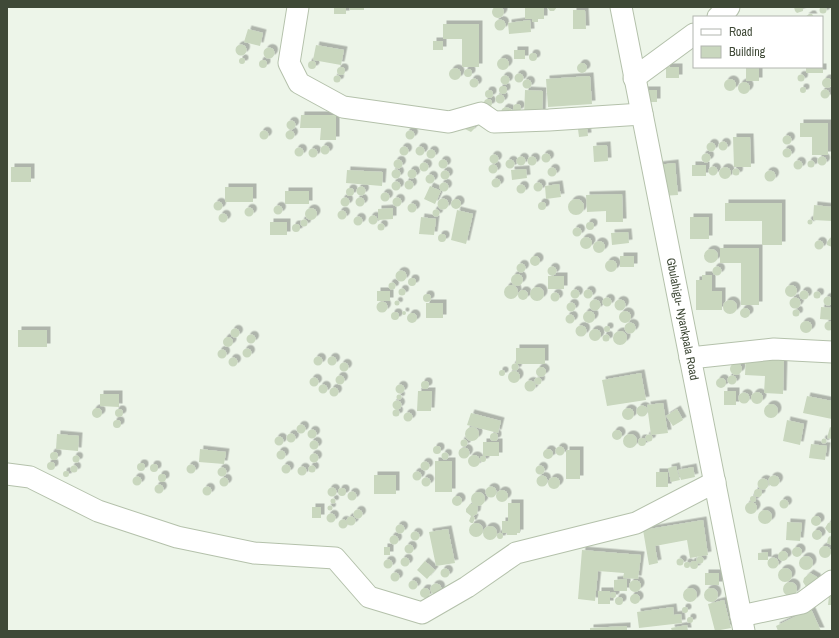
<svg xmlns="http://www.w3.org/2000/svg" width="839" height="638" font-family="'Archivo Narrow',sans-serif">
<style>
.building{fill:#c9d7be;filter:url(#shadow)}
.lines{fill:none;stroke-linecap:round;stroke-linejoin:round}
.minor-casing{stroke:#b4c1ab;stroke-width:23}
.minor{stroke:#fff;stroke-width:21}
.labels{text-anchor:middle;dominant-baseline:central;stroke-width:3.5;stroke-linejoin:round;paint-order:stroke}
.street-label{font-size:12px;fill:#3f4937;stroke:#fff}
</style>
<defs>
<filter id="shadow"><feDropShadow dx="3.5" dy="-3.5" stdDeviation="0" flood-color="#0004"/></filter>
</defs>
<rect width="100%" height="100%" fill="#edf5e9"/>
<path class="building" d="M492 12a6 6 0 1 1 12 0a6 6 0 1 1-12 0Z
M819.5 10a3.5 3.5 0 1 1 7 0a3.5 3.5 0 1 1-7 0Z
M334,7H346V14H334Z
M350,7H364V10H350Z
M525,7H544V19H538V22H532V19H525Z
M547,7H557L554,11H550Z
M794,7H803V11L797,13L795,11Z
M573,10H585L586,29H573Z
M809,14H812L814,17H805Z
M494.5 25a5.5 5.5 0 1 1 11 0a5.5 5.5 0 1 1-11 0Z
M530,20L531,32L509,34L508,23Z
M443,24H479V67H462V39H443Z
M248,29L263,33L260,46L244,42Z
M433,41H443V50H433Z
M235.5 50a5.5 5.5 0 1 1 11 0a5.5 5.5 0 1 1-11 0Z
M316,45L344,50L341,65L313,60Z
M263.5 53a5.5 5.5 0 1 1 11 0a5.5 5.5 0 1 1-11 0Z
M514,50H525V59H514Z
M529 57a4 4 0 1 1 8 0a4 4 0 1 1-8 0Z
M239 61a3 3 0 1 1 6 0a3 3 0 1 1-6 0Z
M497 64a6 6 0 1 1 12 0a6 6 0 1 1-12 0Z
M259 64a4 4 0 1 1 8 0a4 4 0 1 1-8 0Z
M308 65a4 4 0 1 1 8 0a4 4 0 1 1-8 0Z
M577 68a5 5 0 1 1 10 0a5 5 0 1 1-10 0Z
M337 71a4 4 0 1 1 8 0a4 4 0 1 1-8 0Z
M666,67H679V78H666Z
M746,67H759V81H746Z
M806,67H823V73H806Z
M449 74a6 6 0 1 1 12 0a6 6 0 1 1-12 0Z
M464 73a4 4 0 1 1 8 0a4 4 0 1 1-8 0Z
M514.5 78a4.5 4.5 0 1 1 9 0a4.5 4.5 0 1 1-9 0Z
M797.5 78a3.5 3.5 0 1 1 7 0a3.5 3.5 0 1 1-7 0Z
M333.5 79a3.5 3.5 0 1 1 7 0a3.5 3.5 0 1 1-7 0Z
M500.5 80a4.5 4.5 0 1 1 9 0a4.5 4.5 0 1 1-9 0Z
M590,76L592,104L548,107L546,79Z
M822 83a5 5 0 1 1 10 0a5 5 0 1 1-10 0Z
M724 85a6 6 0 1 1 12 0a6 6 0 1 1-12 0Z
M469.5 83a4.5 4.5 0 1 1 9 0a4.5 4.5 0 1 1-9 0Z
M522.5 84a4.5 4.5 0 1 1 9 0a4.5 4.5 0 1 1-9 0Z
M738 88a6 6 0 1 1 12 0a6 6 0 1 1-12 0Z
M499 90a4 4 0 1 1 8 0a4 4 0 1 1-8 0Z
M800 90a3 3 0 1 1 6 0a3 3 0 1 1-6 0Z
M820.5 94a4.5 4.5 0 1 1 9 0a4.5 4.5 0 1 1-9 0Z
M525,90L543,91L542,117L524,116Z
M641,90H657V102H641Z
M485 94a4 4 0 1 1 8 0a4 4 0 1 1-8 0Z
M495.5 99a4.5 4.5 0 1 1 9 0a4.5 4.5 0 1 1-9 0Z
M484 103a4 4 0 1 1 8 0a4 4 0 1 1-8 0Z
M513 108a4 4 0 1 1 8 0a4 4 0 1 1-8 0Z
M505,107L509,108L512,110L513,114L501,112L502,109Z
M301,115H336V140H320L321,128H300Z
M286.5 125a4.5 4.5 0 1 1 9 0a4.5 4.5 0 1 1-9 0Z
M800,123H828V155H812V137H800Z
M474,124L475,128L471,132L465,129L464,126Z
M587,128L588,136L579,137L578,129Z
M405.5 135a4.5 4.5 0 1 1 9 0a4.5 4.5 0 1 1-9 0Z
M259.5 135a4.5 4.5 0 1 1 9 0a4.5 4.5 0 1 1-9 0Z
M285.5 135a4.5 4.5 0 1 1 9 0a4.5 4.5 0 1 1-9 0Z
M782.5 140a4.5 4.5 0 1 1 9 0a4.5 4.5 0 1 1-9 0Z
M733,137H750L751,167H734Z
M718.5 146a4.5 4.5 0 1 1 9 0a4.5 4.5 0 1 1-9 0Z
M706.5 147a4.5 4.5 0 1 1 9 0a4.5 4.5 0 1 1-9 0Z
M607,145L608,161L594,162L593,146Z
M320.5 150a4.5 4.5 0 1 1 9 0a4.5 4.5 0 1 1-9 0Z
M415.5 151a4.5 4.5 0 1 1 9 0a4.5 4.5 0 1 1-9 0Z
M399.5 151a4.5 4.5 0 1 1 9 0a4.5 4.5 0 1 1-9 0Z
M294.5 152a4.5 4.5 0 1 1 9 0a4.5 4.5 0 1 1-9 0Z
M782.5 153a4.5 4.5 0 1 1 9 0a4.5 4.5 0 1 1-9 0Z
M308.5 153a4.5 4.5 0 1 1 9 0a4.5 4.5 0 1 1-9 0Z
M426.5 154a4.5 4.5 0 1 1 9 0a4.5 4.5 0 1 1-9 0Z
M701.5 158a4.5 4.5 0 1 1 9 0a4.5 4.5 0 1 1-9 0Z
M541.5 158a4.5 4.5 0 1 1 9 0a4.5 4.5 0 1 1-9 0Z
M489.5 159a4.5 4.5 0 1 1 9 0a4.5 4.5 0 1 1-9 0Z
M527.5 161a4.5 4.5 0 1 1 9 0a4.5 4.5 0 1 1-9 0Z
M817.5 161a4.5 4.5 0 1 1 9 0a4.5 4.5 0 1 1-9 0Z
M516.5 161a4.5 4.5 0 1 1 9 0a4.5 4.5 0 1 1-9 0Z
M393.5 164a4.5 4.5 0 1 1 9 0a4.5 4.5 0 1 1-9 0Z
M438.5 164a4.5 4.5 0 1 1 9 0a4.5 4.5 0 1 1-9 0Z
M505.5 164a4.5 4.5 0 1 1 9 0a4.5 4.5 0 1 1-9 0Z
M807.5 164a3.5 3.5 0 1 1 7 0a3.5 3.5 0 1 1-7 0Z
M793.5 165a4.5 4.5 0 1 1 9 0a4.5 4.5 0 1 1-9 0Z
M419.5 167a4.5 4.5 0 1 1 9 0a4.5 4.5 0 1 1-9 0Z
M675,163L678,195L661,196L658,165Z
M488.5 169a4.5 4.5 0 1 1 9 0a4.5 4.5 0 1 1-9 0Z
M692,165H706V176H692Z
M708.5 171a4.5 4.5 0 1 1 9 0a4.5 4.5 0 1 1-9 0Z
M11,167H31V182H11Z
M719 173a6 6 0 1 1 12 0a6 6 0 1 1-12 0Z
M547.5 172a4.5 4.5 0 1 1 9 0a4.5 4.5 0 1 1-9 0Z
M732.5 172a3.5 3.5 0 1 1 7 0a3.5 3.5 0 1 1-7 0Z
M526,169L527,178L512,180L511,170Z
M391.5 174a4.5 4.5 0 1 1 9 0a4.5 4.5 0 1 1-9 0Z
M407.5 174a4.5 4.5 0 1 1 9 0a4.5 4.5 0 1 1-9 0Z
M347,170L383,172L382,186L346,183Z
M764.5 176a5.5 5.5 0 1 1 11 0a5.5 5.5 0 1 1-11 0Z
M440.5 175a4.5 4.5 0 1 1 9 0a4.5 4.5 0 1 1-9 0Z
M425.5 179a4.5 4.5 0 1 1 9 0a4.5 4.5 0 1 1-9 0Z
M491.5 183a4.5 4.5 0 1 1 9 0a4.5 4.5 0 1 1-9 0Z
M404.5 185a4.5 4.5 0 1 1 9 0a4.5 4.5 0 1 1-9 0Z
M391.5 186a4.5 4.5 0 1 1 9 0a4.5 4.5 0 1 1-9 0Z
M439.5 187a4.5 4.5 0 1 1 9 0a4.5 4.5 0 1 1-9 0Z
M533.5 187a4.5 4.5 0 1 1 9 0a4.5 4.5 0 1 1-9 0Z
M559,184L561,197L546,199L545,186Z
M516.5 189a4.5 4.5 0 1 1 9 0a4.5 4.5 0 1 1-9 0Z
M430,186L441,191L435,204L424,199Z
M356.5 191a4.5 4.5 0 1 1 9 0a4.5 4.5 0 1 1-9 0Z
M225,187H253V202H225Z
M346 192a4 4 0 1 1 8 0a4 4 0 1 1-8 0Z
M285,191H309V204H285Z
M380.5 197a4.5 4.5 0 1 1 9 0a4.5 4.5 0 1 1-9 0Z
M622,194L623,222H606V211L587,212L586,195Z
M355.5 202a4.5 4.5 0 1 1 9 0a4.5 4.5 0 1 1-9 0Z
M340.5 202a4.5 4.5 0 1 1 9 0a4.5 4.5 0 1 1-9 0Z
M392.5 202a4.5 4.5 0 1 1 9 0a4.5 4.5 0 1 1-9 0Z
M437.5 204a5.5 5.5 0 1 1 11 0a5.5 5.5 0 1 1-11 0Z
M451 204a5 5 0 1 1 10 0a5 5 0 1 1-10 0Z
M568 207a8 8 0 1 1 16 0a8 8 0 1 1-16 0Z
M213.5 206a4.5 4.5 0 1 1 9 0a4.5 4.5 0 1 1-9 0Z
M538 206a4 4 0 1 1 8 0a4 4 0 1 1-8 0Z
M725,203H782V245H762V221H725Z
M407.5 208a4.5 4.5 0 1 1 9 0a4.5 4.5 0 1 1-9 0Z
M814,205L832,207V221L813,220Z
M273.5 210a4.5 4.5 0 1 1 9 0a4.5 4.5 0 1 1-9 0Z
M244.5 212a4.5 4.5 0 1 1 9 0a4.5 4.5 0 1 1-9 0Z
M393,208V219L378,220V209Z
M305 214a6 6 0 1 1 12 0a6 6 0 1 1-12 0Z
M432.5 213a3.5 3.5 0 1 1 7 0a3.5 3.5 0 1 1-7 0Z
M457,210L473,214L466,244L451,240Z
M337.5 215a4.5 4.5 0 1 1 9 0a4.5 4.5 0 1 1-9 0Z
M218.5 218a4.5 4.5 0 1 1 9 0a4.5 4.5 0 1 1-9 0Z
M368.5 220a4.5 4.5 0 1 1 9 0a4.5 4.5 0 1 1-9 0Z
M353.5 221a4.5 4.5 0 1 1 9 0a4.5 4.5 0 1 1-9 0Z
M421,217L436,219L434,235L419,234Z
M690,217H709V239H690Z
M300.5 223a3.5 3.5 0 1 1 7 0a3.5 3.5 0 1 1-7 0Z
M807.5 222a2.5 2.5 0 1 1 5 0a2.5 2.5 0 1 1-5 0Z
M586 226a4 4 0 1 1 8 0a4 4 0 1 1-8 0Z
M270,222H287V235H270Z
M377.5 227a3.5 3.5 0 1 1 7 0a3.5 3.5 0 1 1-7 0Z
M292 228a4 4 0 1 1 8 0a4 4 0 1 1-8 0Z
M572.5 232a4.5 4.5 0 1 1 9 0a4.5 4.5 0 1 1-9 0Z
M628,232L629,243L612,245L611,233Z
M438 238a4 4 0 1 1 8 0a4 4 0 1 1-8 0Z
M580 243a6 6 0 1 1 12 0a6 6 0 1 1-12 0Z
M830,238H832V247L827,245V242Z
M593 247a6 6 0 1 1 12 0a6 6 0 1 1-12 0Z
M814.5 245a4.5 4.5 0 1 1 9 0a4.5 4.5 0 1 1-9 0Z
M720,248H759V305H741V263H720Z
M704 256a7 7 0 1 1 14 0a7 7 0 1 1-14 0Z
M620,256H634V267H620Z
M530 261a5 5 0 1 1 10 0a5 5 0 1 1-10 0Z
M605 266a6 6 0 1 1 12 0a6 6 0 1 1-12 0Z
M516.5 268a4.5 4.5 0 1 1 9 0a4.5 4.5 0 1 1-9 0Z
M547.5 271a4.5 4.5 0 1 1 9 0a4.5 4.5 0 1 1-9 0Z
M712.5 271a4.5 4.5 0 1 1 9 0a4.5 4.5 0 1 1-9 0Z
M395.5 276a5.5 5.5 0 1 1 11 0a5.5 5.5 0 1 1-11 0Z
M511 280a6 6 0 1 1 12 0a6 6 0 1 1-12 0Z
M702,275H712V291H722V310H696V280H702Z
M548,276H564V289H548Z
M408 282a4 4 0 1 1 8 0a4 4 0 1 1-8 0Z
M388.5 286a3.5 3.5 0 1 1 7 0a3.5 3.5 0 1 1-7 0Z
M785 291a6 6 0 1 1 12 0a6 6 0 1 1-12 0Z
M504 292a7 7 0 1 1 14 0a7 7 0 1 1-14 0Z
M530 294a7 7 0 1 1 14 0a7 7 0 1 1-14 0Z
M398.5 292a3.5 3.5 0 1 1 7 0a3.5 3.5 0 1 1-7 0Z
M570.5 294a4.5 4.5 0 1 1 9 0a4.5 4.5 0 1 1-9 0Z
M583.5 294a4.5 4.5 0 1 1 9 0a4.5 4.5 0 1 1-9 0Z
M518 295a5 5 0 1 1 10 0a5 5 0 1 1-10 0Z
M799.5 295a4.5 4.5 0 1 1 9 0a4.5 4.5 0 1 1-9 0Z
M377,291H390V301H377Z
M813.5 295a3.5 3.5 0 1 1 7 0a3.5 3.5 0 1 1-7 0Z
M550.5 297a4.5 4.5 0 1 1 9 0a4.5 4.5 0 1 1-9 0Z
M423 298a4 4 0 1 1 8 0a4 4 0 1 1-8 0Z
M823.5 301a4.5 4.5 0 1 1 9 0a4.5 4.5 0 1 1-9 0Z
M602.5 302a4.5 4.5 0 1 1 9 0a4.5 4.5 0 1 1-9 0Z
M789.5 303a5.5 5.5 0 1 1 11 0a5.5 5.5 0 1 1-11 0Z
M614.5 305a5.5 5.5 0 1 1 11 0a5.5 5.5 0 1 1-11 0Z
M589.5 305a5.5 5.5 0 1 1 11 0a5.5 5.5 0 1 1-11 0Z
M723 307a7 7 0 1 1 14 0a7 7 0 1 1-14 0Z
M394.5 303a2.5 2.5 0 1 1 5 0a2.5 2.5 0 1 1-5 0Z
M376.5 307a5.5 5.5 0 1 1 11 0a5.5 5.5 0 1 1-11 0Z
M566.5 307a4.5 4.5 0 1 1 9 0a4.5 4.5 0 1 1-9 0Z
M426,303H443V318H426Z
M821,307L832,308V320L820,319Z
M740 313a5 5 0 1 1 10 0a5 5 0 1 1-10 0Z
M792.5 313a3.5 3.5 0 1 1 7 0a3.5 3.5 0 1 1-7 0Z
M583 317a6 6 0 1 1 12 0a6 6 0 1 1-12 0Z
M402 313a2 2 0 1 1 4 0a2 2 0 1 1-4 0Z
M619 317a6 6 0 1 1 12 0a6 6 0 1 1-12 0Z
M391 316a4 4 0 1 1 8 0a4 4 0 1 1-8 0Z
M407 318a5 5 0 1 1 10 0a5 5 0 1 1-10 0Z
M565.5 319a4.5 4.5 0 1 1 9 0a4.5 4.5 0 1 1-9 0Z
M800 327a6 6 0 1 1 12 0a6 6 0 1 1-12 0Z
M824.5 326a4.5 4.5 0 1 1 9 0a4.5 4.5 0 1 1-9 0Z
M624.5 328a5.5 5.5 0 1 1 11 0a5.5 5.5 0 1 1-11 0Z
M575.5 331a5.5 5.5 0 1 1 11 0a5.5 5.5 0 1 1-11 0Z
M604 329a3 3 0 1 1 6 0a3 3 0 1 1-6 0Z
M230.5 333a4.5 4.5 0 1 1 9 0a4.5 4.5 0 1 1-9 0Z
M589 335a6 6 0 1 1 12 0a6 6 0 1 1-12 0Z
M18,330H47V347H18Z
M613 338a7 7 0 1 1 14 0a7 7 0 1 1-14 0Z
M602.5 338a3.5 3.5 0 1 1 7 0a3.5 3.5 0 1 1-7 0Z
M246.5 339a4.5 4.5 0 1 1 9 0a4.5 4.5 0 1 1-9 0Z
M223 342a5 5 0 1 1 10 0a5 5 0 1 1-10 0Z
M516,348H545V364H516Z
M242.5 353a4.5 4.5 0 1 1 9 0a4.5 4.5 0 1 1-9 0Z
M217.5 354a4.5 4.5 0 1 1 9 0a4.5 4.5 0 1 1-9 0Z
M746,356L784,358L783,394L764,393L765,376L745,375Z
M327.5 361a4.5 4.5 0 1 1 9 0a4.5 4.5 0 1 1-9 0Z
M313.5 361a4.5 4.5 0 1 1 9 0a4.5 4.5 0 1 1-9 0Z
M228.5 362a4.5 4.5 0 1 1 9 0a4.5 4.5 0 1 1-9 0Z
M730 369a6 6 0 1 1 12 0a6 6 0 1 1-12 0Z
M339.5 367a4.5 4.5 0 1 1 9 0a4.5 4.5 0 1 1-9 0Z
M511.5 367a3.5 3.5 0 1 1 7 0a3.5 3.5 0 1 1-7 0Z
M536 372a5 5 0 1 1 10 0a5 5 0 1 1-10 0Z
M499 373a3 3 0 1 1 6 0a3 3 0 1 1-6 0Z
M508 377a6 6 0 1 1 12 0a6 6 0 1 1-12 0Z
M641,373L646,400L607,406L602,380Z
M727.5 380a4.5 4.5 0 1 1 9 0a4.5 4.5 0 1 1-9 0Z
M335.5 380a4.5 4.5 0 1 1 9 0a4.5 4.5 0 1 1-9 0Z
M534.5 381a3.5 3.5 0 1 1 7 0a3.5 3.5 0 1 1-7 0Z
M309.5 382a4.5 4.5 0 1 1 9 0a4.5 4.5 0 1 1-9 0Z
M716 383a5 5 0 1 1 10 0a5 5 0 1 1-10 0Z
M524.5 386a5.5 5.5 0 1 1 11 0a5.5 5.5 0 1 1-11 0Z
M421 385a4 4 0 1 1 8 0a4 4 0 1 1-8 0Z
M318.5 389a4.5 4.5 0 1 1 9 0a4.5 4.5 0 1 1-9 0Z
M395.5 389a4.5 4.5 0 1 1 9 0a4.5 4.5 0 1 1-9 0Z
M329.5 392a4.5 4.5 0 1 1 9 0a4.5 4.5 0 1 1-9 0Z
M418,391H432L431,411H417Z
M724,391H736V405H724Z
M751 398a6 6 0 1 1 12 0a6 6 0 1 1-12 0Z
M738.5 398a5.5 5.5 0 1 1 11 0a5.5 5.5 0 1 1-11 0Z
M100,394H119V407L100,406Z
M396.5 397a2.5 2.5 0 1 1 5 0a2.5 2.5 0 1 1-5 0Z
M807,396L832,401V419L803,413Z
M392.5 405a4.5 4.5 0 1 1 9 0a4.5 4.5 0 1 1-9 0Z
M663,403L668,433L651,435L647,405Z
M764 411a7 7 0 1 1 14 0a7 7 0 1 1-14 0Z
M636.5 411a5.5 5.5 0 1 1 11 0a5.5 5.5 0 1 1-11 0Z
M622 414a6 6 0 1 1 12 0a6 6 0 1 1-12 0Z
M92 413a5 5 0 1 1 10 0a5 5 0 1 1-10 0Z
M677,409L683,420L673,426L666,416Z
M115 413a4 4 0 1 1 8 0a4 4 0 1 1-8 0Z
M392.5 413a3.5 3.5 0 1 1 7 0a3.5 3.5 0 1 1-7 0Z
M403.5 417a4.5 4.5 0 1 1 9 0a4.5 4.5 0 1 1-9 0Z
M471,413L501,421L498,433L467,425Z
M113 424a4 4 0 1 1 8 0a4 4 0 1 1-8 0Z
M787,420L804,424L800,445L783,441Z
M296.5 429a4.5 4.5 0 1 1 9 0a4.5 4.5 0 1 1-9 0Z
M830,427L832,428V439L827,438Z
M465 434a7 7 0 1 1 14 0a7 7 0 1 1-14 0Z
M307.5 434a4.5 4.5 0 1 1 9 0a4.5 4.5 0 1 1-9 0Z
M612 435a5 5 0 1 1 10 0a5 5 0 1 1-10 0Z
M490 437a4 4 0 1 1 8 0a4 4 0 1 1-8 0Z
M286.5 438a4.5 4.5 0 1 1 9 0a4.5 4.5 0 1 1-9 0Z
M57,434L79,436L78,451L56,449Z
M623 441a7 7 0 1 1 14 0a7 7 0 1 1-14 0Z
M645.5 438a3.5 3.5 0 1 1 7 0a3.5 3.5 0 1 1-7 0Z
M274.5 441a4.5 4.5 0 1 1 9 0a4.5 4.5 0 1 1-9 0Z
M638 442a4 4 0 1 1 8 0a4 4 0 1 1-8 0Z
M821.5 441a2.5 2.5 0 1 1 5 0a2.5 2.5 0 1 1-5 0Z
M460.5 443a3.5 3.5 0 1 1 7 0a3.5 3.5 0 1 1-7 0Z
M309.5 445a4.5 4.5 0 1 1 9 0a4.5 4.5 0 1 1-9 0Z
M483,442H499V456H483Z
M811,444L827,446L825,460L809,458Z
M433 450a4 4 0 1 1 8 0a4 4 0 1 1-8 0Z
M555.5 451a4.5 4.5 0 1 1 9 0a4.5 4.5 0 1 1-9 0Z
M458.5 453a5.5 5.5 0 1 1 11 0a5.5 5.5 0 1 1-11 0Z
M543 454a5 5 0 1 1 10 0a5 5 0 1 1-10 0Z
M200,449L226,452L224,464L199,462Z
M566,450H580V479H566Z
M276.5 455a4.5 4.5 0 1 1 9 0a4.5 4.5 0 1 1-9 0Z
M50 456a4 4 0 1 1 8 0a4 4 0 1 1-8 0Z
M441.5 456a3.5 3.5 0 1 1 7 0a3.5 3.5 0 1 1-7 0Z
M309.5 458a4.5 4.5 0 1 1 9 0a4.5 4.5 0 1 1-9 0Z
M468 461a6 6 0 1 1 12 0a6 6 0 1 1-12 0Z
M72.5 459a3.5 3.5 0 1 1 7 0a3.5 3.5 0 1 1-7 0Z
M480 459a3 3 0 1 1 6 0a3 3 0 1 1-6 0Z
M435,461H452V492H435Z
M420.5 466a4.5 4.5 0 1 1 9 0a4.5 4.5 0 1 1-9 0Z
M47 466a4 4 0 1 1 8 0a4 4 0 1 1-8 0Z
M137 467a4 4 0 1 1 8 0a4 4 0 1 1-8 0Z
M150 468a4 4 0 1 1 8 0a4 4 0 1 1-8 0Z
M281.5 469a4.5 4.5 0 1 1 9 0a4.5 4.5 0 1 1-9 0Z
M186.5 469a4.5 4.5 0 1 1 9 0a4.5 4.5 0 1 1-9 0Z
M308.5 469a3.5 3.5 0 1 1 7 0a3.5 3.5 0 1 1-7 0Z
M535.5 470a4.5 4.5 0 1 1 9 0a4.5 4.5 0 1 1-9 0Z
M70.5 469a3.5 3.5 0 1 1 7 0a3.5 3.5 0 1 1-7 0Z
M676,466L680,480L671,482L668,468Z
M297.5 471a4.5 4.5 0 1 1 9 0a4.5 4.5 0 1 1-9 0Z
M693,467L695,477L681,480L678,470Z
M217.5 472a4.5 4.5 0 1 1 9 0a4.5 4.5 0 1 1-9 0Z
M63 474a3 3 0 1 1 6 0a3 3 0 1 1-6 0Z
M412.5 476a4.5 4.5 0 1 1 9 0a4.5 4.5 0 1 1-9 0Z
M656,472H668V487H656Z
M158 478a4 4 0 1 1 8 0a4 4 0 1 1-8 0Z
M374,475H396V494H374Z
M536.5 481a5.5 5.5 0 1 1 11 0a5.5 5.5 0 1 1-11 0Z
M768.5 481a5.5 5.5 0 1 1 11 0a5.5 5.5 0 1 1-11 0Z
M132.5 481a4.5 4.5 0 1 1 9 0a4.5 4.5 0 1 1-9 0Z
M548 483a6 6 0 1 1 12 0a6 6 0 1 1-12 0Z
M421.5 482a4.5 4.5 0 1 1 9 0a4.5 4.5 0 1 1-9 0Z
M219.5 482a4.5 4.5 0 1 1 9 0a4.5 4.5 0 1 1-9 0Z
M757.5 484a5.5 5.5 0 1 1 11 0a5.5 5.5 0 1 1-11 0Z
M154.5 489a4.5 4.5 0 1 1 9 0a4.5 4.5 0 1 1-9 0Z
M202.5 491a4.5 4.5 0 1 1 9 0a4.5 4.5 0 1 1-9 0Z
M485.5 492a5.5 5.5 0 1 1 11 0a5.5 5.5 0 1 1-11 0Z
M327.5 492a4.5 4.5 0 1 1 9 0a4.5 4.5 0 1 1-9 0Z
M338 492a4 4 0 1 1 8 0a4 4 0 1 1-8 0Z
M754 493a4 4 0 1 1 8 0a4 4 0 1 1-8 0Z
M496 496a6 6 0 1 1 12 0a6 6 0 1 1-12 0Z
M347.5 496a4.5 4.5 0 1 1 9 0a4.5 4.5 0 1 1-9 0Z
M471 499a7 7 0 1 1 14 0a7 7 0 1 1-14 0Z
M452 501a5 5 0 1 1 10 0a5 5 0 1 1-10 0Z
M750 499a3 3 0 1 1 6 0a3 3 0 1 1-6 0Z
M330.5 501a2.5 2.5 0 1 1 5 0a2.5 2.5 0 1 1-5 0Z
M779.5 504a4.5 4.5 0 1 1 9 0a4.5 4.5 0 1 1-9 0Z
M745 508a6 6 0 1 1 12 0a6 6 0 1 1-12 0Z
M508,503H520V533H517V535H507V533H502V521H508Z
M470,504H473L478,507L477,514L473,516L475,518L473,523H471L469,521L471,516L466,512V509Z
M327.5 508a2.5 2.5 0 1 1 5 0a2.5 2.5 0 1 1-5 0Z
M312,507H321V518H312Z
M353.5 514a4.5 4.5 0 1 1 9 0a4.5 4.5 0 1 1-9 0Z
M758 517a7 7 0 1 1 14 0a7 7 0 1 1-14 0Z
M326.5 518a4.5 4.5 0 1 1 9 0a4.5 4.5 0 1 1-9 0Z
M811 521a5 5 0 1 1 10 0a5 5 0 1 1-10 0Z
M346.5 521a4.5 4.5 0 1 1 9 0a4.5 4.5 0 1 1-9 0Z
M338.5 524a4.5 4.5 0 1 1 9 0a4.5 4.5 0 1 1-9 0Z
M703,520L708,555L690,558L687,540L655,546L658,563L649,565L643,530Z
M787,522L802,523L800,541L786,540Z
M832,522V533H829L825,528L828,523Z
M469 530a7 7 0 1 1 14 0a7 7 0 1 1-14 0Z
M395.5 529a4.5 4.5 0 1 1 9 0a4.5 4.5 0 1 1-9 0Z
M483 533a7 7 0 1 1 14 0a7 7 0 1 1-14 0Z
M448,529L455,563L436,566L429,532Z
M812 535a5 5 0 1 1 10 0a5 5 0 1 1-10 0Z
M410.5 536a4.5 4.5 0 1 1 9 0a4.5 4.5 0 1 1-9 0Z
M497 536a3 3 0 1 1 6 0a3 3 0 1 1-6 0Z
M389.5 540a4.5 4.5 0 1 1 9 0a4.5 4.5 0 1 1-9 0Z
M830,536L832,537V545L827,543L828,538Z
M404.5 549a4.5 4.5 0 1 1 9 0a4.5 4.5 0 1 1-9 0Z
M819 552a6 6 0 1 1 12 0a6 6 0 1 1-12 0Z
M792 552a5 5 0 1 1 10 0a5 5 0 1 1-10 0Z
M384,547H390V555H384Z
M582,550L641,555L638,579L623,578L624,573L598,571L595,601L578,599Z
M778 556a5 5 0 1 1 10 0a5 5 0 1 1-10 0Z
M768,552V560H758V553Z
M799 563a7 7 0 1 1 14 0a7 7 0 1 1-14 0Z
M696.5 560a3.5 3.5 0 1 1 7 0a3.5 3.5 0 1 1-7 0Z
M767.5 563a5.5 5.5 0 1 1 11 0a5.5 5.5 0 1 1-11 0Z
M400.5 562a4.5 4.5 0 1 1 9 0a4.5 4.5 0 1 1-9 0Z
M676.5 562a3.5 3.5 0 1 1 7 0a3.5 3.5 0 1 1-7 0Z
M383.5 564a4.5 4.5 0 1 1 9 0a4.5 4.5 0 1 1-9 0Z
M690 565a4 4 0 1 1 8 0a4 4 0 1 1-8 0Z
M425,561L435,570L427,579L417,570Z
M684 565a3 3 0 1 1 6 0a3 3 0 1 1-6 0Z
M778 575a7 7 0 1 1 14 0a7 7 0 1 1-14 0Z
M440.5 573a4.5 4.5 0 1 1 9 0a4.5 4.5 0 1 1-9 0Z
M390.5 577a4.5 4.5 0 1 1 9 0a4.5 4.5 0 1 1-9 0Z
M705,573H719V585H705Z
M810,573L817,577L818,581L807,588L803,582L804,578Z
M627,579V591H614V580Z
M629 586a6 6 0 1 1 12 0a6 6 0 1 1-12 0Z
M408.5 585a4.5 4.5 0 1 1 9 0a4.5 4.5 0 1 1-9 0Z
M783 589a7 7 0 1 1 14 0a7 7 0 1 1-14 0Z
M430.5 589a5.5 5.5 0 1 1 11 0a5.5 5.5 0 1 1-11 0Z
M830,587H832V605H828Z
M420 593a5 5 0 1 1 10 0a5 5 0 1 1-10 0Z
M683 595a7 7 0 1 1 14 0a7 7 0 1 1-14 0Z
M704 595a7 7 0 1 1 14 0a7 7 0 1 1-14 0Z
M598,591H610V604H598Z
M610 595a3 3 0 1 1 6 0a3 3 0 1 1-6 0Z
M630 599a5 5 0 1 1 10 0a5 5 0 1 1-10 0Z
M615 601a4 4 0 1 1 8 0a4 4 0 1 1-8 0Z
M724,600L731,628L715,631L708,604Z
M682 610a3 3 0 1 1 6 0a3 3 0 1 1-6 0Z
M673,607L674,615L681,614L682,623L639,628L637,612Z
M811,609L821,631H778L776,626Z
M687 620a3 3 0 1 1 6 0a3 3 0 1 1-6 0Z
M687,625L688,631H672L671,628Z
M627,626V631H590V628Z"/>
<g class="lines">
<defs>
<g id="minor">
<path d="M298,7L289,63L299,83L343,107L449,122L481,113L494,122L549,120L642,114"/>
<path id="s1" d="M621,7L744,631"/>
<path d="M718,17L726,11L729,7"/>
<path d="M634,78L694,34"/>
<path d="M690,358L774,349L832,352"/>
<path d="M7,474L30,477L98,511L177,537L254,553L335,558L369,597L422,613L467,587L516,553L636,523L715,482"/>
<path d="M741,616L802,603L832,581"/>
</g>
</defs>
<use href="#minor" class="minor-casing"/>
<use href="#minor" class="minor"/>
</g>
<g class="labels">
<g class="street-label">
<text stroke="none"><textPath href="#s1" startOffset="318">Gbulahigu- Nyankpala Road</textPath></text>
</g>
</g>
<rect width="839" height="638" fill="none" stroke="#3f4937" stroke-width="16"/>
<rect x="693" y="16" width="130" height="52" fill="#ffffff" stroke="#b2b6af"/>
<rect x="701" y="29" width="20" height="6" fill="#ffffff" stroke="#b2b6af"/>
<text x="729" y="36" font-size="12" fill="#3f4937">Road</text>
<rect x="701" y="46" width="20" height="12" fill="#c9d7be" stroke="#b2b6af"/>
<text x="729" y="56" font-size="12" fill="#3f4937">Building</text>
</svg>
